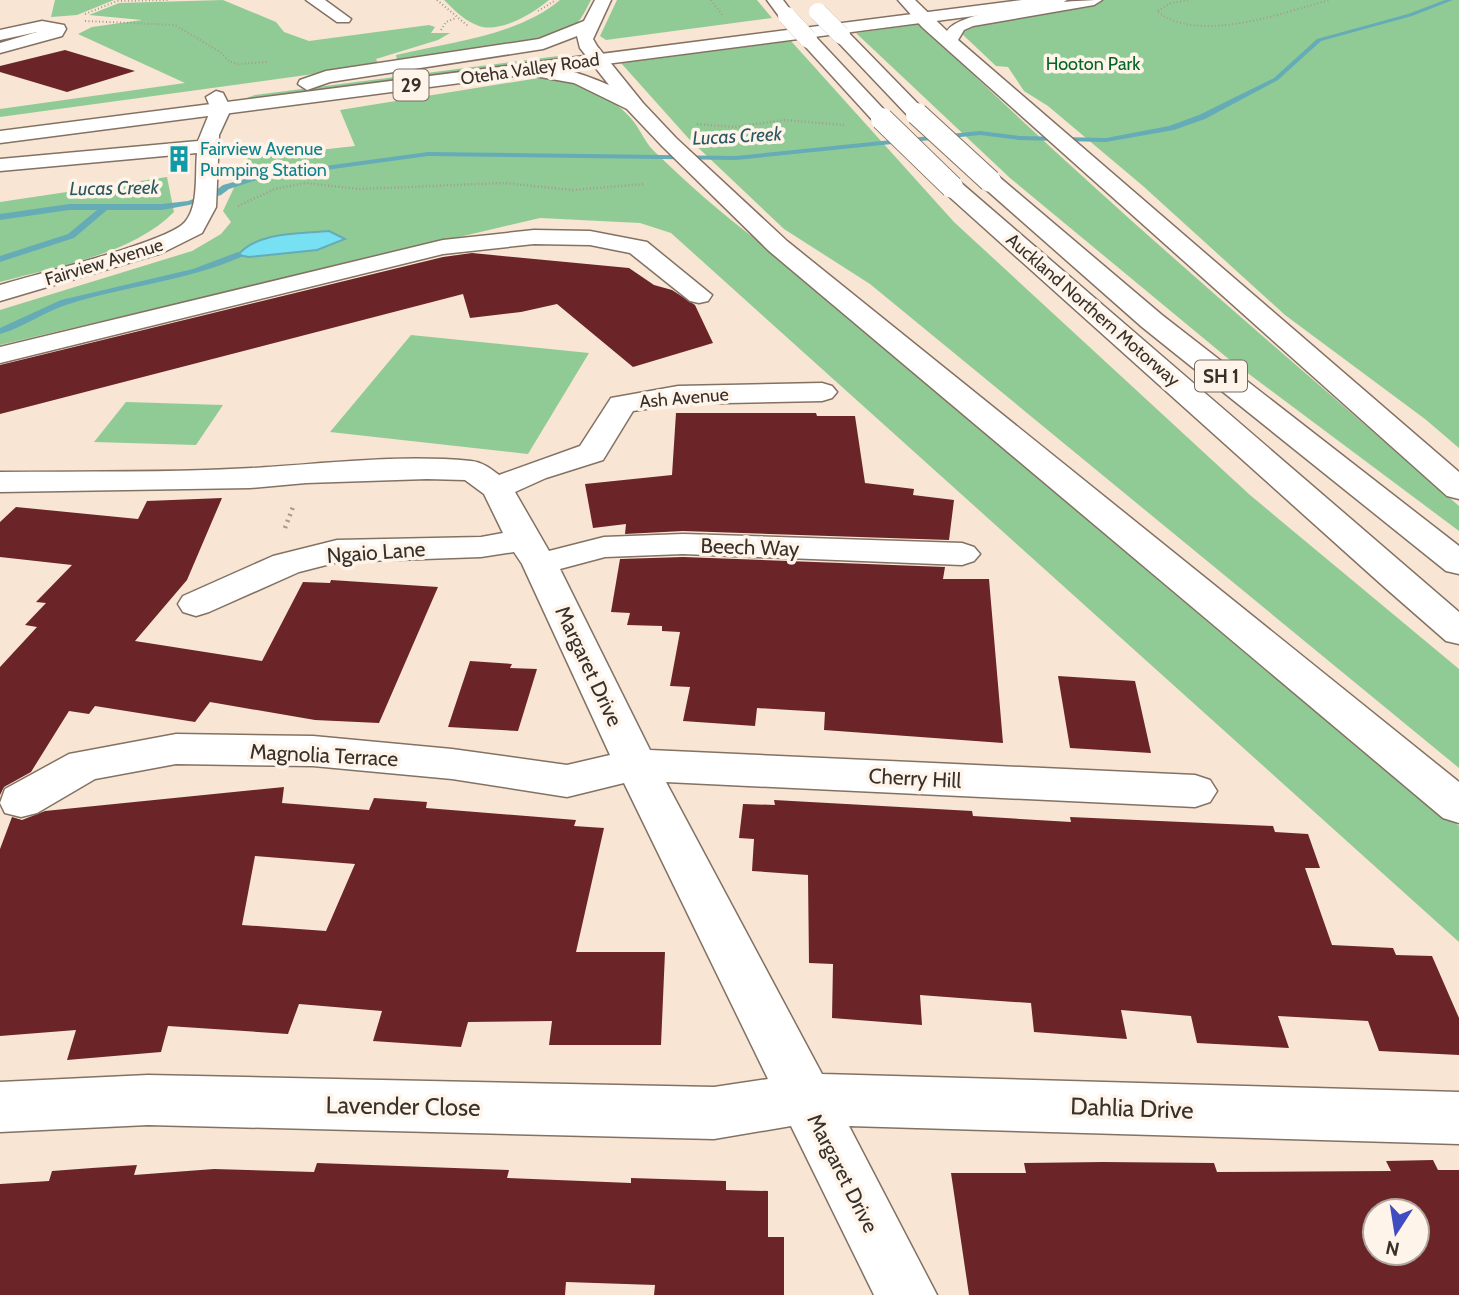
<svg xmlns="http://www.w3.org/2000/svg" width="1459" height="1295" font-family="Cabin,sans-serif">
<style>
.green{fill:#90cb96}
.water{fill:#78e0f3;stroke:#65acb7;stroke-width:2}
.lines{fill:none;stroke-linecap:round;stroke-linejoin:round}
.stream{fill:#65acb7;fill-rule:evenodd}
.building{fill:#6b2529;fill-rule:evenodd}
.minor-casing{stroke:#837263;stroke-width:3}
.major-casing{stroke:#837263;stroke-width:3}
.highway-casing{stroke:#837263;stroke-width:3}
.path-far2{stroke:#a7998d;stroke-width:2;stroke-dasharray:1 2.5;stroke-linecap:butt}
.path-far1{stroke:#a7998d;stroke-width:2.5;stroke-dasharray:1 2.5;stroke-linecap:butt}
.path{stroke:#a7998d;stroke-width:4.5;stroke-dasharray:2 4.5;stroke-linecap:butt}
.minor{fill:#fff;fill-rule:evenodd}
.major{fill:#fff;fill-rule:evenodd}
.highway{fill:#fff;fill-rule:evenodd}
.highway-bridge-far1-casing{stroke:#837263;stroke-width:18;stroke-linecap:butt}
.highway-bridge-casing{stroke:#837263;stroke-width:24;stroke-linecap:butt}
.highway-bridge-far1{stroke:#fff;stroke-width:18}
.highway-bridge{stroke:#fff;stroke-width:22}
.labels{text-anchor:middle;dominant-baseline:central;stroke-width:7;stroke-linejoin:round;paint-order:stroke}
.far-park-label{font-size:18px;fill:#026624;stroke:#fff4e9}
.far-street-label{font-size:18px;fill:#38312b;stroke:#fff4e9}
.far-culture-label{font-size:18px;fill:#0d838f;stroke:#fff4e9;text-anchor:start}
.shield{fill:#fff4e9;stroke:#746c64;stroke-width:2}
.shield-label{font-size:19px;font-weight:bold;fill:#38312b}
.far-water-label{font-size:19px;font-style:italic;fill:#2a5860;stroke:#fff4e9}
.street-label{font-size:21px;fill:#38312b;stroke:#fff4e9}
.near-street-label{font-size:24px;fill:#38312b;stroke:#fff4e9}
</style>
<rect width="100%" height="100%" fill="#f8e5d4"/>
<path class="green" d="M55,0H144H114L77,15L51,17Z
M223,0L276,22L284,32L309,41L429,25L435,27L431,33H450L438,40L376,59L379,65L0,117V109L185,83L78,34L92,27L142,20L89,15L119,3Z
M444,0H549C532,14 501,33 479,26C466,22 453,9 444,0Z
M560,0H591C586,9 581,21 573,27C542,49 438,56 397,61L396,55C450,42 517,36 560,0Z
M617,0H757L772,18L606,40L600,36Z
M1103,0H1459V448L1425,419L1285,315L1143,186L1048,106L1024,91L1008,67L996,66L961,33C972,17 1079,4 1103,0Z
M921,24C1093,193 1277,348 1459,506V531L1225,356L1010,178L856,33Z
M791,41L954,222L1250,495L1459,669V768L870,284L784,229L689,139L621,63Z
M566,55L579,57L232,103L255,95Z
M551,76C582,84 614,96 634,122C642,133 646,144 656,153C689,185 721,213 758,241L1459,826V942L671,233L640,223L540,218L0,345V310L192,251L221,234L231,222L223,211L248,158L355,146L340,110Z
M167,177L174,212C133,254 55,267 0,282V202Z
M411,335L589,353L528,454L330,432Z
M126,402L223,405L196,445L94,442Z"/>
<path class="water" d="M329,231L345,239L317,250L249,257L238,255C259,231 299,234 329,231Z"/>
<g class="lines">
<path class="stream" d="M1445,0H1453L1412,16L1321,41L1278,80L1205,119L1174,130L1106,142L1019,140L980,135L736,160L428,156L260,179L229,189L221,195L189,205L162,210H107L74,238L0,262V256L68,234L97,210H69L0,220V214L69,204H162L188,201L215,191L223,185L259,175L428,152L736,156L980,131L1019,136L1106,138L1169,126L1199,115L1274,78L1317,39L1408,14Z
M238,252L242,255L241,257C186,281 126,286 69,304C45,311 25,327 0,334V328L61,300L193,269Z"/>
</g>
<path class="building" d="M65,50L135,71L67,92L0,72V66Z
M472,253L629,268L654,285L672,290L695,305L713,343L633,367L557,304L521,312L470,318L463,294L0,414V365L443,257Z
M676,413H816L817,416H855L865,483L914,489L913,495L954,500L949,540L683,531L625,534L626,524L593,528L585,484L672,475Z
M222,498L187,580L135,641L262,661L303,582L330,583L331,580L438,587L379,723L315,720L210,702L195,722L95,706L89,714L69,711L31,772L4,787L0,795V667L37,627L25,625L46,603L36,602L72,565L0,557V522L16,507L138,519L147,501Z
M683,557L945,567L943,579H989L1003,743L824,730L825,712L790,710L757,708L755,726L683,721L690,687L670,686L680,632L662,631V626L627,625L630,613L611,612L620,559Z
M470,661L512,664L510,668L537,669L518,731L448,727Z
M1058,676L1135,681L1151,753L1070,748Z
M284,787L282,803L369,810L374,798L427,802L426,808L576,820L574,826L604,828L576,952H665L661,1045H549L552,1021L468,1022L461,1047L373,1041L382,1011L299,1004L288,1034L168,1026L161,1052L67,1060L76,1030L0,1036V849L12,817L22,820L45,811ZM255,856L355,864L326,931L242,925Z
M774,800L972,811L973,816L1071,822L1070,817L1273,826L1275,832L1308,834L1320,868H1305L1332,945L1393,948L1396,955L1432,956L1459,1018V1055L1379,1051L1368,1021L1278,1016L1289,1048L1197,1043L1191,1016L1121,1010L1127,1039L1034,1032L1031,1003L986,1000L920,995L922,1025L832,1018L833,964L809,963L808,875L752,871L754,839L739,838L743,804L775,805Z
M1433,1160L1438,1170H1459V1295H969L951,1173H1026L1024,1163L1103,1162L1214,1163L1217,1172L1391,1171L1386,1161ZM1375,1211H1417V1253H1375Z
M317,1163L509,1170L507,1178L631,1183V1178L726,1181V1190L768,1191V1237H784V1295H654L655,1285L566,1282L565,1295H0V1184L49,1181L52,1171L92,1168L137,1165L134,1175L214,1169L314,1172Z"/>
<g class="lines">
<defs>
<path id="minor" d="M306,0H325L351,19L349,22H337Z
M42,21L64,25L66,29L62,36L0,53V43L37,32L0,40V30Z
M216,91L223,93L231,109L219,135L216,207L202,233L162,253L0,301V285C32,275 169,242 185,222C199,206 195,174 197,153L0,171V159L198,141L211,109L206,97Z
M534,230L590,231L647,242L712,295L708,301L699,303L690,301L630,253L590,245L534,244L443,254L0,363V347L443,240Z
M822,383L832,386L837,392L832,398L822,401L678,404L633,411L603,460L546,478L515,492L549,551L604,537L683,534L962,543L974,547L980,554L974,561L962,565L683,554L605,557L560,569L650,750L1195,775L1210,780L1217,791L1210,802L1195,807L666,782L822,1074L1459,1092V1144L849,1126L937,1295H874L791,1126L714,1139L148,1125L0,1132V1082L148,1075L714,1087L768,1079L624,783L567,797L452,779L313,766L176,764L95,779L37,813L21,817L5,813L0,803L5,789L69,754L176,734L313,736L452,749L567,765L610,755L522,564L514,552L481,557L338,562L299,572L209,612L196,616L183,612L178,604L183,596L273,556L337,540L481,537L503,533L484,494L465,480L427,479L306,483L250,488L0,492V472C84,471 168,473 252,468C324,464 398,454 471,461C482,462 490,468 499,475L580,446L611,398L678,386Z"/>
<path id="major" d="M1022,0H1067L1059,5L0,143V131Z"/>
<path id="highway" d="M595,0H611L593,39L597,46L643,103L676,138L787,241L1459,782V823L1443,818L769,251L662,146L627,109L574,83L529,75L520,70C534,55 591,77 609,85L580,48L577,36L543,49L330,82L307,90L298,84L300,80L326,71L539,39L584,21Z
M767,0H783L795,16L793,19H781Z
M898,0H915L947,31C962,8 1073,0 1102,0L1094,5L973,26L964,30L958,40L1459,472V499L1447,496L922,27Z
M841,30L847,31L924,110L927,114L924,118H910L835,39L833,35Z
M808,34L814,35L889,115L892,119L889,123H875L802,43L799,39Z
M990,174L998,176L1162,315L1459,546V574L1446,571L1142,327L982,186L979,181L982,176Z
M952,180L960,182L1459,612V644L1446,641L1382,585L944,192L941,187L944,182Z"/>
</defs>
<use href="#minor" class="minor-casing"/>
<use href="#major" class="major-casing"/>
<use href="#highway" class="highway-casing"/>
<path class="path-far2" d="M437,0L468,26
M711,0L723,16
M1188,0L1171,3L1157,11C1196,45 1286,12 1329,0
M538,11L556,0
M85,14L117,1L169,0
M85,21L175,25L220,52L229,61L237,64L268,62
M441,30L446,22L456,18"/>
<path class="path-far1" d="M697,124L735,127L784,120L845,125
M238,206L275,189L305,183L359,189L504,183L573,190L645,184"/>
<path class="path" d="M285,528L293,507"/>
<use href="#minor" class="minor"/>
<use href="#major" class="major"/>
<use href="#highway" class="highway"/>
<defs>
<path id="highway-bridge-far1" d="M818,12L841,35
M787,16L808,39"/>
<path id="highway-bridge" d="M917,114L990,181
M882,119L952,187"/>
</defs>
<use href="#highway-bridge-far1" class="highway-bridge-far1-casing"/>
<use href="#highway-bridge" class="highway-bridge-casing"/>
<use href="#highway-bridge-far1" class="highway-bridge-far1"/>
<use href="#highway-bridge" class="highway-bridge"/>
</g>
<defs>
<symbol id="building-bare" viewBox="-9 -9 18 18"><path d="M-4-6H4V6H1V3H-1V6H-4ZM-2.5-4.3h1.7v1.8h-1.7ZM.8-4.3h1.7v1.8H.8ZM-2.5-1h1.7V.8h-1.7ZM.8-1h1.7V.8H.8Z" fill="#0f9aa8" stroke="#fff4e9" stroke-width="2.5" paint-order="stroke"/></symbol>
</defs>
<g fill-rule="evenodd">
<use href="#building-bare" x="160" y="140" width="38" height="38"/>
</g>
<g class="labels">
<g class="far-park-label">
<text x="1093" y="64">Hooton Park</text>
</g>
<g class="far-street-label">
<text transform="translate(530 69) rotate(-8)">Oteha Valley Road</text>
<text transform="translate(104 262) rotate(-17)">Fairview Avenue</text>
<text transform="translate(1093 310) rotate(41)">Auckland Northern Motorway</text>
<text transform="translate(684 398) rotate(-5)">Ash Avenue</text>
</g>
<g class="far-culture-label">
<text x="200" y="149">Fairview Avenue<tspan x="200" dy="21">Pumping Station</tspan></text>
</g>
<g class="shield">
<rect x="393.5" y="69.5" width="35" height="31" rx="5"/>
<rect x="1195" y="360.5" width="52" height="31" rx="5"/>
</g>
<g class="shield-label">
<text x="411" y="85">29</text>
<text x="1221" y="376">SH 1</text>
</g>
<g class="far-water-label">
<text transform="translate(737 136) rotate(-3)">Lucas Creek</text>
<text transform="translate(114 188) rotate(-1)">Lucas Creek</text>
</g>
<g class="street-label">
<text transform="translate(750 547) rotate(2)">Beech Way</text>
<text transform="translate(376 552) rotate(-4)">Ngaio Lane</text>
<text transform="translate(589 666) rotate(65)">Margaret Drive</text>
<text transform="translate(324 755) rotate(3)">Magnolia Terrace</text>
<text transform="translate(915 778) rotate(3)">Cherry Hill</text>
<text transform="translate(843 1173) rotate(63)">Margaret Drive</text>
</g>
<g class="near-street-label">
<text transform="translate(403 1106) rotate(1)">Lavender Close</text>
<text transform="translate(1132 1108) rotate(2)">Dahlia Drive</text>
</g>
</g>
<g transform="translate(1396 1232) rotate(192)"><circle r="33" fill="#fff4e9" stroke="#afa69d" stroke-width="2"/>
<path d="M0-5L12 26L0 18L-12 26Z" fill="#3f4dc1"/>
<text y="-10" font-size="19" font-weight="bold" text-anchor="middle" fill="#38312b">N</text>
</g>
</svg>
